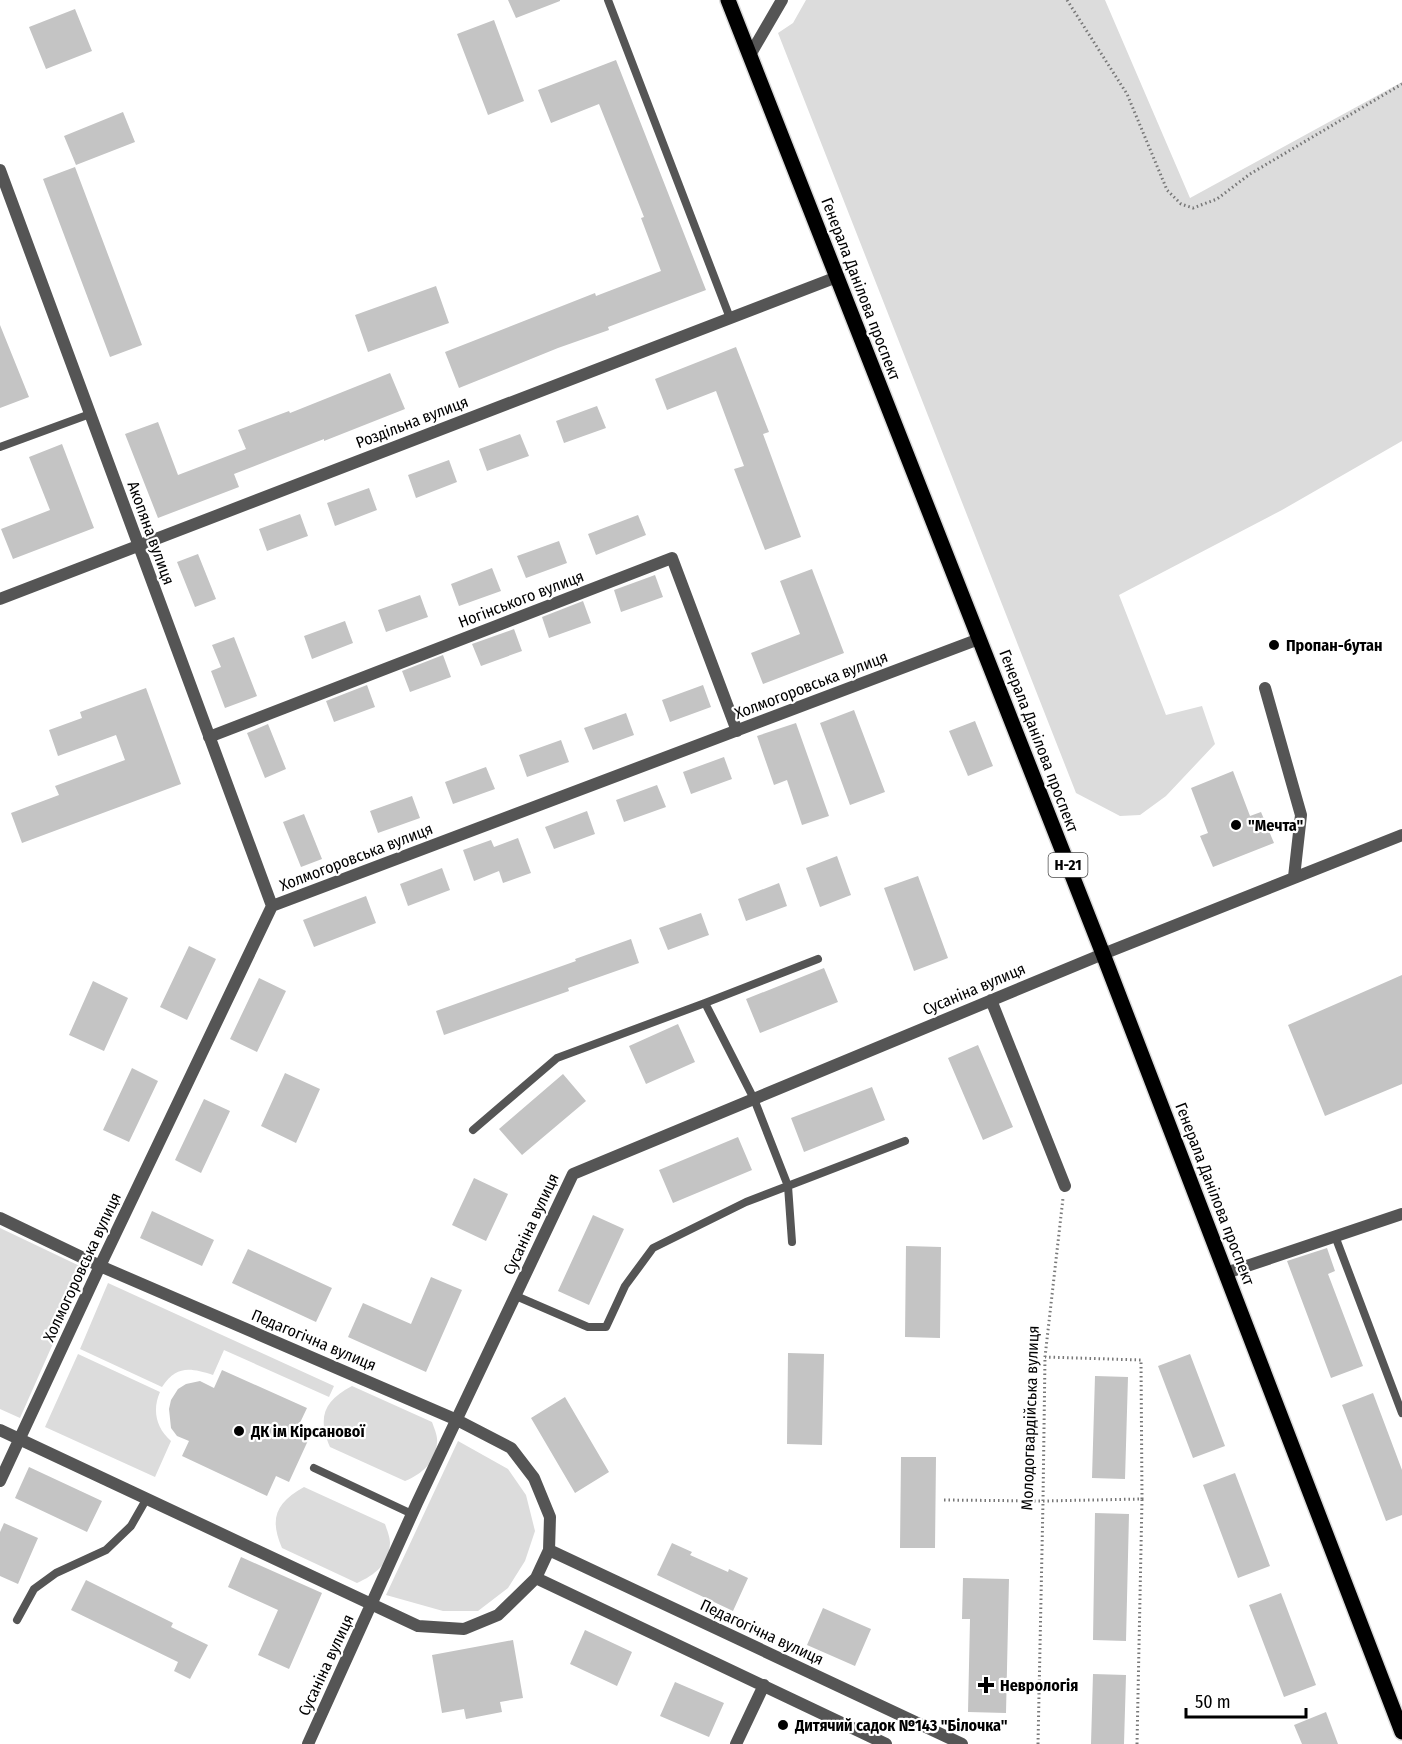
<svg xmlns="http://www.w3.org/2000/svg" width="1402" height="1744" font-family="'Fira Sans Condensed',sans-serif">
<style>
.green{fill:#dcdcdc}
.building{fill:#c4c4c4}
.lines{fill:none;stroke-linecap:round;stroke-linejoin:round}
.primary-casing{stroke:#dbdbdb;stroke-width:18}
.path{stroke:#777;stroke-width:3;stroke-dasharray:1.5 3;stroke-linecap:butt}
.lane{stroke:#555;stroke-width:8}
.street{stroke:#555;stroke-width:12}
.primary{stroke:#000;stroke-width:15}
.poi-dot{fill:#000;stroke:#fff;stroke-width:2}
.labels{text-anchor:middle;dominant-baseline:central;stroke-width:4.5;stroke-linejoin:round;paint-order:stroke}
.shield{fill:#fff;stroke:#4c4c4c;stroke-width:1.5}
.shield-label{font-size:15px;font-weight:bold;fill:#000}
.street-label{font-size:16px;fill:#000;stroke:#fff}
.poi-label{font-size:16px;font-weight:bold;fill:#000;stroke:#fff;text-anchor:start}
</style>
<rect width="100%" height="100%" fill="#fff"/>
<path class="green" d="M806,0H1105L1190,198L1402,82V441L1282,510L1119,595L1166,715L1202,706L1215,744L1166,796L1140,815L1120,816L1076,793L778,33L793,23Z
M0,1228L86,1269L20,1418L0,1409Z
M108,1283L334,1386L329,1397L224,1350L213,1375C190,1368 177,1365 162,1387L80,1349Z
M78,1354L160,1392C152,1410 156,1428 171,1441L155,1477L45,1427Z
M352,1386L432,1422C434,1428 438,1436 437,1442C436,1462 422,1474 405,1481L330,1447C317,1417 324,1401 352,1386Z
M458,1441L508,1469L526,1495L535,1531L525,1561L508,1588L478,1611H443L386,1595Z
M304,1487L385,1524C387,1530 390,1537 390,1543C389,1564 375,1575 357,1583L282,1548C269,1518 276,1503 304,1487Z"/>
<path class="building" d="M508,0H560V1L516,18Z
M75,9L92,51L46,69L29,27Z
M494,20L524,101L488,115L457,34Z
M616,60L706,290L608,327L609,330L558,348L459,388L445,352L595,293L596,296L661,271L641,218L644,217L599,104L551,123L538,90Z
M123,112L135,142L76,165L64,136Z
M75,167L142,345L110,357L43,179Z
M436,286L449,323L368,352L355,315Z
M0,325L29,397L0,408Z
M736,347L769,432L763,434L801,537L765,550L734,469L744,466L716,391L667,410L655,379Z
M390,373L405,409L324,441V439L234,474L239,487L158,518L125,434L158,422L178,475L246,449L238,430L289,411L290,413Z
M597,406L606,428L564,443L556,421Z
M520,434L529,456L487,471L479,449Z
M62,444L94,528L13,559L1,529L50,510L29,457Z
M449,460L457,482L416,498L408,475Z
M369,488L377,510L335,526L327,503Z
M300,514L308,536L267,551L259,529Z
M638,515L646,535L596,555L588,534Z
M559,541L567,563L526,578L517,556Z
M198,554L216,599L195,607L177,562Z
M492,568L501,591L459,606L451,584Z
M812,569L844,653L763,684L751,653L800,634L780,581Z
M655,575L663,597L621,612L614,590Z
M420,595L428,617L386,632L378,610Z
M583,601L591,623L549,638L542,617Z
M345,621L353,643L312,659L304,636Z
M514,629L522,651L481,666L472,644Z
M234,637L257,696L225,708L211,671L221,667L212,645Z
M443,655L451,677L410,692L402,671Z
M367,685L375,707L334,722L326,701Z
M703,685L711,707L670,722L662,700Z
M146,688L181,784L22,843L11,813L59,795L55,786L125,760L116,735L58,756L49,730L82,718L80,712Z
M854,710L885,792L850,805L820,723Z
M626,713L634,735L593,750L584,728Z
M975,721L993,766L968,776L949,731Z
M796,723L829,816L802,825L787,780L774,785L757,736Z
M268,724L286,769L265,778L247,733Z
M561,740L569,762L527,777L519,755Z
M724,757L732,779L691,794L683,772Z
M486,767L495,789L453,804L445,782Z
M1233,771L1250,816L1261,812L1274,843L1213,867L1200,836L1208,833L1191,788Z
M657,785L666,807L624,822L616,800Z
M412,796L420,818L378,833L370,811Z
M587,811L595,834L554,849L545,827Z
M304,814L322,859L301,867L283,822Z
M518,838L531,873L503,883L499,871L474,881L463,850L491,840L494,847Z
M837,856L851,895L820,907L806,868Z
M442,868L450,890L408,906L400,884Z
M918,876L948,958L914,971L884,888Z
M779,883L787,906L746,921L738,899Z
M366,896L376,923L314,947L303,920Z
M701,913L709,935L668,950L659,928Z
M631,939L639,963L568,988L569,991L444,1035L436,1011L576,961L575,959Z
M189,946L216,959L187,1020L160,1007Z
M824,968L838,1002L760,1033L746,999Z
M1402,975V1084L1325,1116L1288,1025Z
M259,978L286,991L257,1052L230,1039Z
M93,981L128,998L104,1051L69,1035Z
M678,1024L695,1062L646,1084L629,1046Z
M978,1045L1013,1127L983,1140L948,1058Z
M132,1068L158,1081L129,1142L103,1130Z
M285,1073L320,1089L296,1143L261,1126Z
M563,1074L586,1101L522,1155L499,1129Z
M872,1087L885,1120L804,1152L791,1118Z
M204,1099L230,1111L201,1173L175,1160Z
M738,1137L752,1170L673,1203L659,1170Z
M474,1178L508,1194L486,1241L452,1225Z
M152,1211L214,1240L202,1266L140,1238Z
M593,1215L624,1229L589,1305L558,1291Z
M906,1246L941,1247L940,1338L905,1337Z
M1327,1248L1335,1271L1328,1274L1363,1366L1331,1378L1287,1261Z
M248,1249L332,1288L316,1322L232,1283Z
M431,1277L462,1290L426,1372L348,1337L363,1303L411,1324Z
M788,1353L824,1354L822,1445L787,1444Z
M1190,1354L1225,1446L1193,1458L1158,1366Z
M222,1370L307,1408L298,1427L311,1434L289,1482L276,1476L267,1496L182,1456L189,1441L177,1436L171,1428L169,1409L171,1400L178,1389L186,1384L200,1381L214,1388Z
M1095,1376L1128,1377L1125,1479L1092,1478Z
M1373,1393L1402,1470V1515L1386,1521L1342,1405Z
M565,1397L609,1472L575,1493L531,1418Z
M901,1457H936L935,1548H900Z
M29,1467L102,1501L87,1532L15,1498Z
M1235,1473L1270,1566L1238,1578L1203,1485Z
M1095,1513L1129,1514L1126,1641L1093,1640Z
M4,1523L38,1538L18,1584L0,1576V1532Z
M672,1543L692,1552L690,1555L728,1572L729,1569L748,1578L733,1611L657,1575Z
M241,1557L322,1593L289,1669L258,1655L278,1610L228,1587Z
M963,1578L1009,1579L1006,1713L968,1712L970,1619H962Z
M86,1580L173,1623L171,1627L208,1645L190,1679L174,1671L178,1662L71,1610Z
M1281,1593L1316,1685L1284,1697L1249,1605Z
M823,1608L871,1629L855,1666L807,1645Z
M585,1630L632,1652L617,1686L570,1664Z
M513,1640L523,1698L500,1702L502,1712L466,1719L464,1709L442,1713L432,1655Z
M1093,1674L1126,1675L1124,1744H1091Z
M675,1682L724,1703L709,1737L660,1716Z
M1326,1712L1338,1744H1302L1294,1725Z"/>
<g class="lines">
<defs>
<path id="primary" d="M728,0L1103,954L1402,1732"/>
</defs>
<use href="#primary" class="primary-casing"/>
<path class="path" d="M1067,0L1127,94L1167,190L1181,204L1193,208L1217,199L1250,174L1402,84
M944,1500L1043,1501L1142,1499L1141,1360L1045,1357
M1038,1744L1043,1501L1045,1357L1063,1198
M1137,1744L1142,1499"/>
<path class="lane" d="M608,0L730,318
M0,447L90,414
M705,1003L754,1099L788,1186L792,1242
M473,1130L557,1058L705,1003L818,959
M1335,1236L1402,1413
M516,1296L588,1327H606L625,1286L653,1248L746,1202L905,1141
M314,1468L412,1514
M17,1620L34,1589L56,1573L106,1550L131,1526L147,1498"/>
<path class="street" d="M750,55L782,0
M0,170L272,906
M0,599L837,277
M1265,688L1301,815L1294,877
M209,737L672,558L737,731
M991,1000L1065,1186
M0,1218L100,1266L457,1420L511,1448L534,1478L550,1517L549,1550L536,1578L498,1615L464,1629L418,1626L0,1430
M1226,1273L1402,1214
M0,1481L100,1266L272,906L979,639
M549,1550L962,1744
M536,1578L886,1744
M308,1744L417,1503L573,1174L1103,954L1402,835
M736,1744L764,1685"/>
<use href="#primary" class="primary"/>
</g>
<g class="poi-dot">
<circle cx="1274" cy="645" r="6"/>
<circle cx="1236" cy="825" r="6"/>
<circle cx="239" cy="1431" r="6"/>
<path d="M983 1676h6v6h6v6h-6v6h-6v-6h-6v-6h6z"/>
<circle cx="783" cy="1725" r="6"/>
</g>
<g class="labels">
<rect class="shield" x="1048.5" y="853" width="39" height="24" rx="4.5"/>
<g class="shield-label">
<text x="1068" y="865">Н-21</text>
</g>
<g class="street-label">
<text transform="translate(861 289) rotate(69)">Генерала Данілова проспект</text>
<text transform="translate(412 422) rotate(-21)">Роздільна вулиця</text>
<text transform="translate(151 533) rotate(70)">Акопяна вулиця</text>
<text transform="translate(521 599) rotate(-21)">Ногінського вулиця</text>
<text transform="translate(811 685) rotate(-21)">Холмогоровська вулиця</text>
<text transform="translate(1039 741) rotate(69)">Генерала Данілова проспект</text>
<text transform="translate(356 857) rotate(-21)">Холмогоровська вулиця</text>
<text transform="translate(974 989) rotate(-23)">Сусаніна вулиця</text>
<text transform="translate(1215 1194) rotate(69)">Генерала Данілова проспект</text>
<text transform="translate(531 1224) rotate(-65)">Сусаніна вулиця</text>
<text transform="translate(82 1267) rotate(-65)">Холмогоровська вулиця</text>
<text transform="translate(314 1340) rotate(23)">Педагогічна вулиця</text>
<text transform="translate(1030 1418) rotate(-88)">Молодогвардійська вулиця</text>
<text transform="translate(762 1632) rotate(25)">Педагогічна вулиця</text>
<text transform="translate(326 1665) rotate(-65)">Сусаніна вулиця</text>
</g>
<g class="poi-label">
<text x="1286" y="645">Пропан-бутан</text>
<text x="1248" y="825">"Мечта"</text>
<text x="251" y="1431">ДК ім Кірсанової</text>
<text x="1000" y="1685">Неврологія</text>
<text x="795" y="1725">Дитячий садок №143 "Білочка"</text>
</g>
</g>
<path d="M1186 1708v9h120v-9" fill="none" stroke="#000000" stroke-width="3"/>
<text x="1195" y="1708" font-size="18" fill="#000000" stroke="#ffffff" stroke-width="4.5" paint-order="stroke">50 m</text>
</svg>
